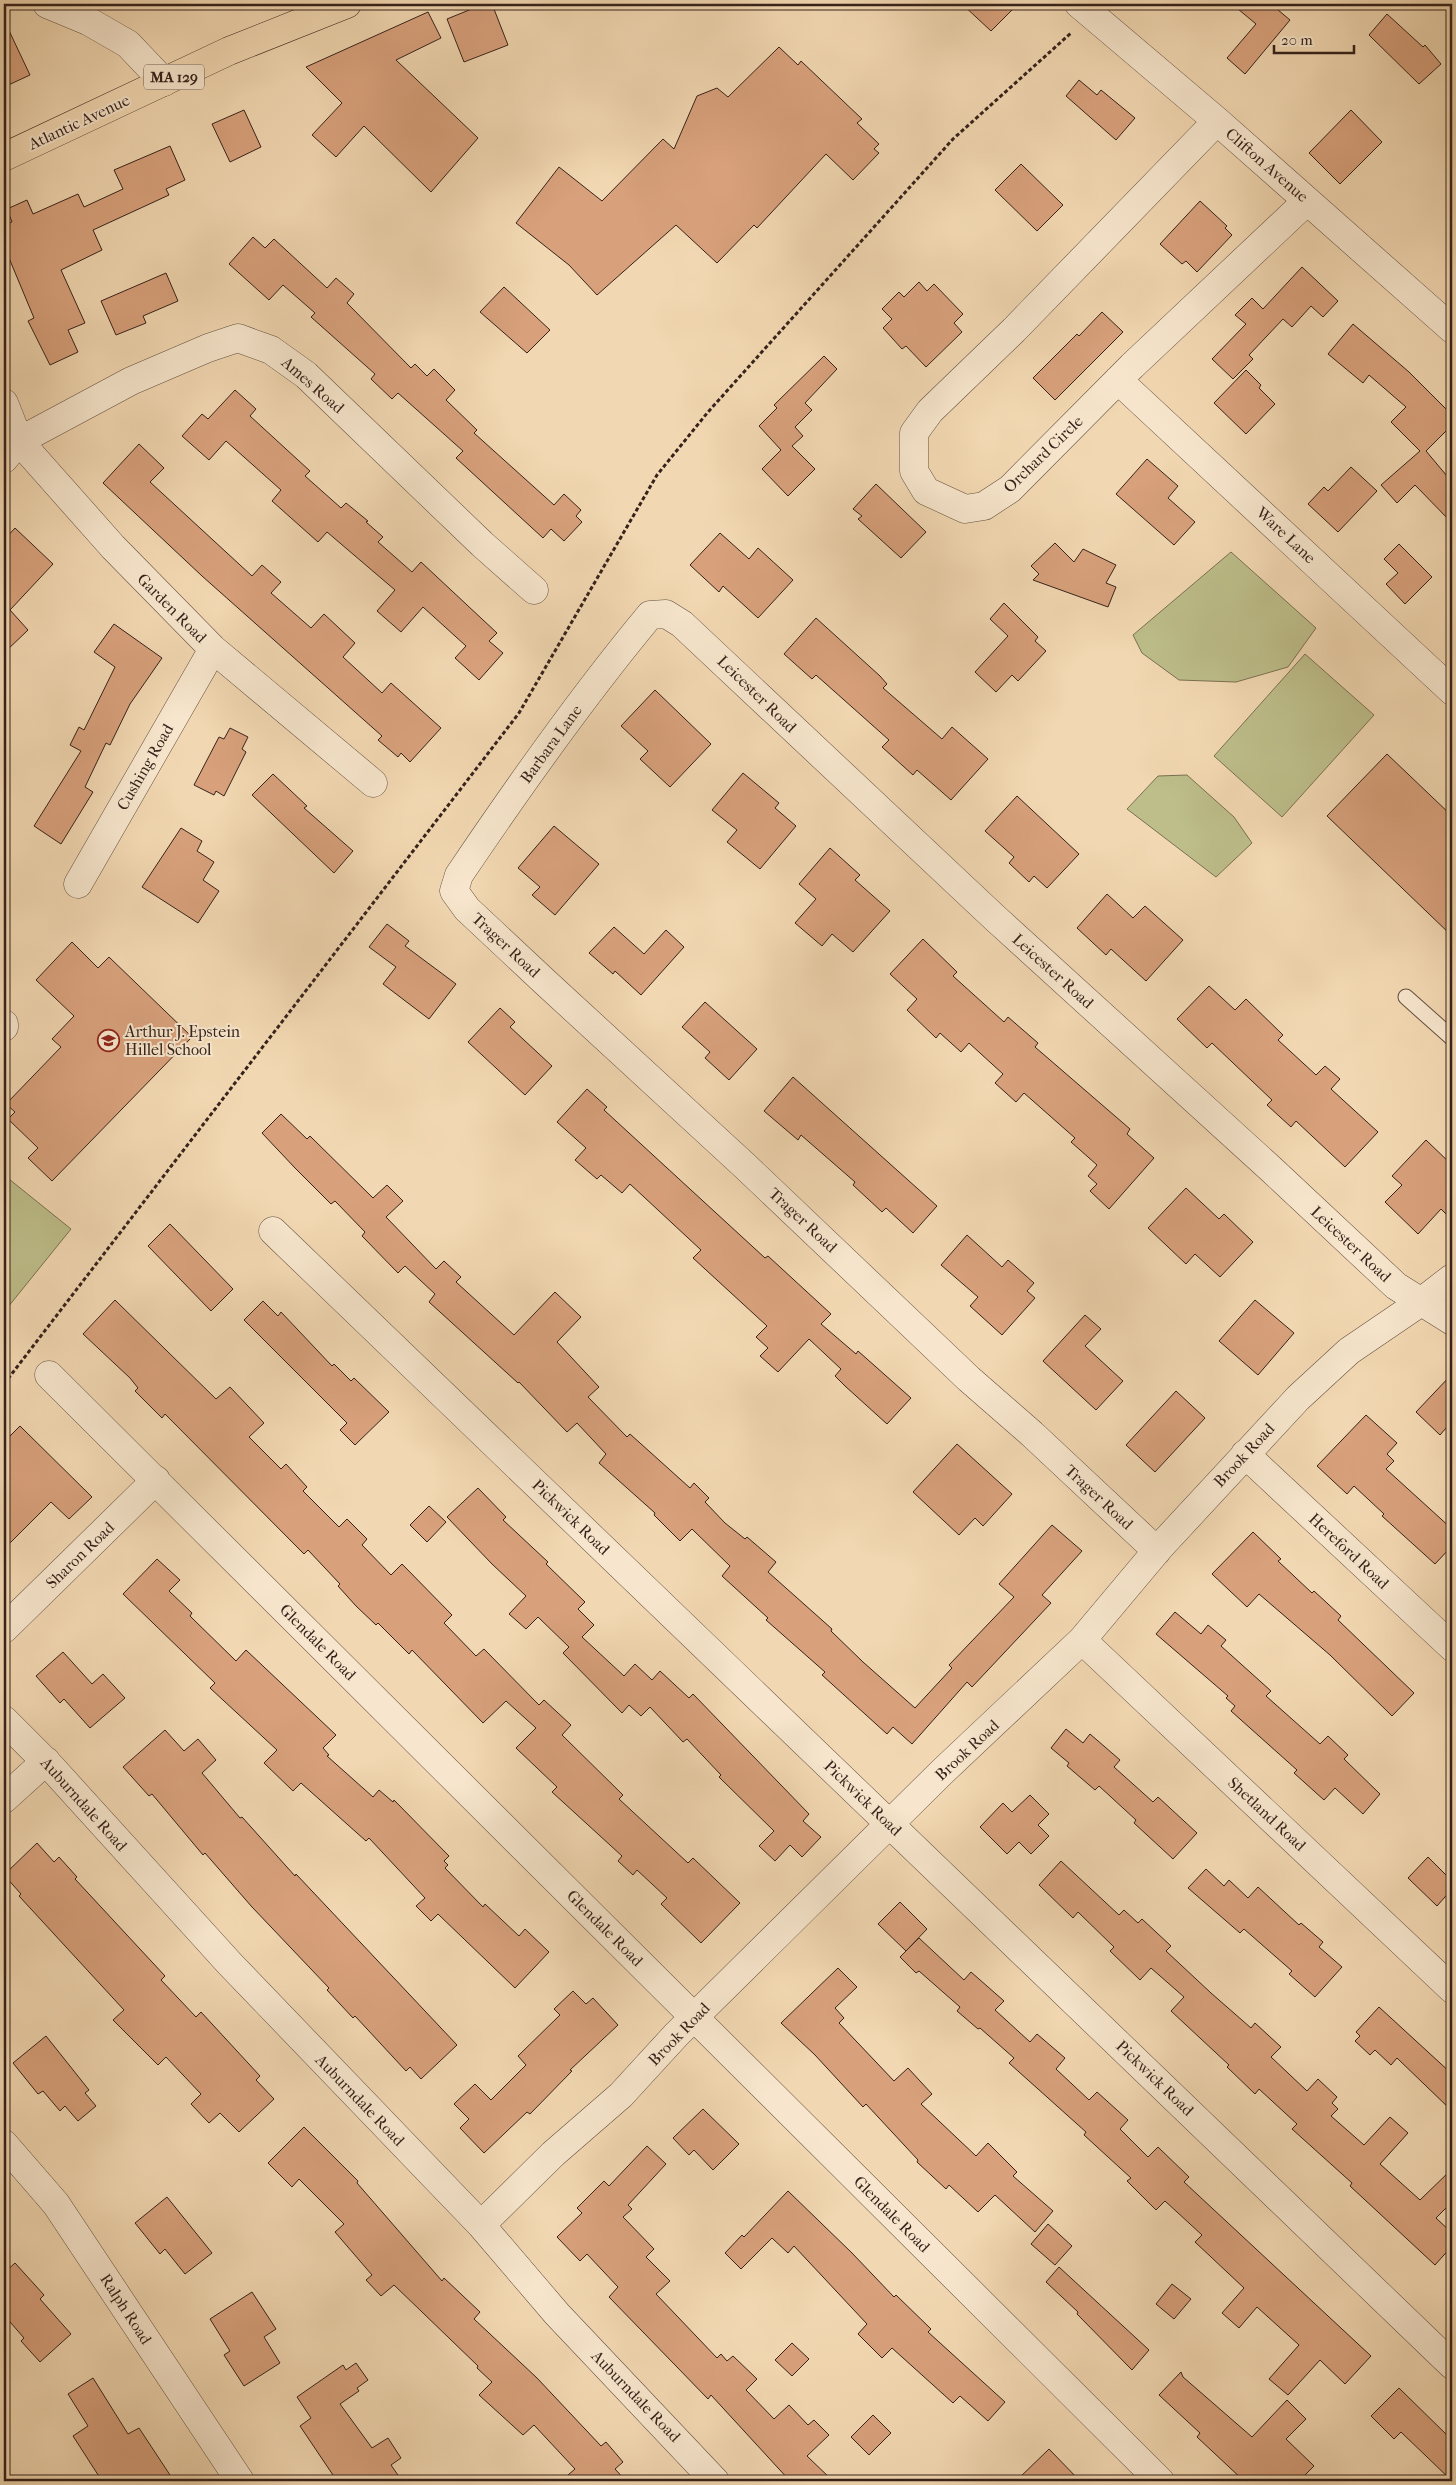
<svg xmlns="http://www.w3.org/2000/svg" width="1456" height="2485" font-family="'IM FELL French Canon',serif">
<style>
.green{fill:#bdbe8a;stroke:#7a7052}
.building{fill:#d8a17c;stroke:#36221b}
.lines{fill:none;stroke-linecap:round;stroke-linejoin:round}
.service-casing{stroke:#655041;stroke-width:17}
.minor-casing{stroke:#655041;stroke-width:29}
.primary-casing{stroke:#36221b;stroke-width:29}
.path{stroke:#36221b;stroke-width:3;stroke-dasharray:4 2.5;stroke-linecap:butt}
.service{stroke:#f7e6cd;stroke-width:15}
.minor{stroke:#f7e6cd;stroke-width:28}
.primary{stroke:#f2d8b2;stroke-width:28}
.labels{text-anchor:middle;dominant-baseline:central;stroke-width:4;stroke-linejoin:round;paint-order:stroke}
.shield{fill:#f7e6cd;stroke:#705d50;stroke-width:1}
.shield-label{font-size:15px;font-weight:bold;fill:#36221b}
.street-label{font-size:16px;fill:#36221b;stroke:#f7e6cd}
.poi-label{font-size:16px;fill:#36221b;stroke:#f7e6cd;text-anchor:start}
</style>
<rect width="100%" height="100%" fill="#f2d8b2"/>
<filter id="stains"><feTurbulence type="fractalNoise" baseFrequency=".004" numOctaves="4"/><feColorMatrix values="0 0 0 0 .2 0 0 0 0 .09 0 0 0 0 .02 0 0 0 .5 -.17"/></filter>
<radialGradient id="worn" r=".72"><stop offset=".6" stop-color="#630" stop-opacity="0"/><stop offset="1" stop-color="#630" stop-opacity=".3"/></radialGradient>
<path class="green" d="M1231,552L1316,628L1288,667L1236,682L1179,680L1142,653L1133,635Z
M1305,654L1374,715L1282,817L1214,756Z
M1187,775L1234,817L1252,843L1216,877L1127,809L1158,776Z
M4,1175L71,1229L4,1312Z"/>
<path class="building" d="M484,4H492L508,45L464,62L447,19Z
M962,4H1018L991,31Z
M1232,4H1271L1290,20L1245,74L1227,58L1256,24Z
M428,12L441,38L396,60L478,138L431,192L364,126L336,157L312,135L342,103L306,67Z
M1387,14L1423,47L1425,45L1441,64L1419,84L1369,35Z
M4,20L30,75L4,87Z
M779,47L798,65L801,61L862,119L857,123L879,144L874,149L879,153L853,180L826,154L757,228L754,225L717,263L676,225L597,295L569,265L516,223L559,167L602,201L663,139L674,149L697,96L717,88L728,97Z
M1079,80L1097,95L1101,90L1135,118L1116,140L1066,96Z
M244,110L261,147L230,162L212,124Z
M1351,110L1382,142L1340,184L1309,153Z
M170,146L185,180L166,189L169,195L93,230L102,250L61,270L85,323L68,330L78,352L50,365L28,321L34,318L4,246V225L12,222L7,209L27,200L33,214L78,194L84,207L123,189L114,170Z
M1021,164L1063,205L1037,231L995,190Z
M1200,201L1227,226L1225,228L1232,235L1197,272L1186,261L1182,264L1160,244Z
M253,237L265,248L274,239L327,288L336,278L354,294L347,303L411,368L415,364L427,376L434,369L455,390L446,400L477,430L474,433L554,505L564,494L581,510L576,516L582,522L564,541L551,529L543,538L456,458L463,451L398,393L392,399L371,379L375,374L311,317L315,313L283,285L269,300L229,264Z
M1302,267L1338,301L1323,317L1311,306L1292,327L1283,319L1249,355L1253,359L1233,379L1212,359L1246,324L1235,315L1252,298L1263,309Z
M166,273L178,301L143,316L146,323L116,335L101,301Z
M919,282L927,291L934,284L963,314L954,323L962,332L926,367L906,346L902,349L883,328L892,319L882,309L899,292L904,297Z
M504,287L550,330L527,353L480,312Z
M1102,312L1123,332L1055,400L1033,378L1077,334L1079,336Z
M1353,324L1409,372L1452,415V425L1426,451L1452,482V523L1415,485L1397,503L1381,485L1420,451L1391,422L1406,407L1369,375L1363,383L1328,354Z
M824,356L837,369L805,403L812,410L795,427L803,436L792,446L815,469L788,496L762,469L781,450L759,426L777,408L774,405Z
M1246,370L1261,385L1259,388L1275,404L1246,434L1214,403Z
M235,390L256,409L250,416L310,471L305,476L341,508L346,503L368,521L366,522L383,537L378,542L412,572L421,562L497,633L489,641L503,653L479,680L455,658L466,646L423,607L401,632L377,611L395,590L327,532L318,542L272,501L281,490L226,441L209,460L182,436L202,414L208,419Z
M139,444L164,468L150,482L252,576L262,565L281,582L271,593L311,628L324,614L355,643L343,657L382,693L391,683L441,728L410,762L401,753L398,757L378,740L382,736L202,576L103,483Z
M1147,459L1178,486L1168,498L1195,522L1174,545L1116,494Z
M1351,467L1377,491L1338,532L1308,504L1324,487L1328,491Z
M876,484L926,532L901,558L858,519L862,516L853,509Z
M15,528L53,564L10,610L28,630L4,653V540Z
M720,533L749,559L758,548L793,580L758,618L723,586L719,592L690,565Z
M1055,543L1074,562L1083,549L1116,565L1106,583L1116,587L1108,607L1033,580L1039,574L1031,566Z
M1399,544L1432,577L1405,604L1386,584L1398,573L1384,559Z
M1004,603L1038,637L1035,641L1046,651L1018,681L1012,675L996,692L975,672L1008,636L990,619Z
M816,618L880,676L887,684L883,688L942,739L952,727L988,759L951,800L917,770L913,775L882,747L889,740L816,675L812,679L784,654Z
M114,624L162,658L130,704L110,745L106,743L85,787L93,792L61,844L34,826L81,751L70,745L79,727L84,730L115,667L94,652Z
M655,690L711,744L670,787L640,759L648,751L621,726Z
M230,728L248,737L242,749L246,752L224,796L216,791L214,795L194,785L219,737L224,739Z
M1387,754L1452,816V936L1327,816Z
M743,773L779,803L775,808L796,826L760,869L727,842L737,830L712,810Z
M273,774L307,806L304,808L353,851L334,873L252,795Z
M1017,796L1079,854L1047,888L1034,876L1029,882L1009,863L1014,857L985,831Z
M554,826L599,864L555,915L532,895L540,887L518,868Z
M181,828L202,841L197,851L214,862L203,880L219,891L198,923L142,887Z
M830,848L860,875L855,880L890,911L853,952L832,934L822,946L795,923L816,899L799,884Z
M1107,894L1133,918L1145,906L1183,940L1146,981L1111,949L1106,955L1077,928Z
M387,924L409,941L405,946L456,984L429,1019L383,984L396,967L369,947Z
M614,927L644,954L666,930L684,947L641,995L615,971L613,974L589,953Z
M923,939L957,972L953,976L1004,1022L1008,1017L1038,1043L1035,1047L1130,1129L1127,1134L1154,1158L1109,1209L1090,1191L1097,1184L1088,1176L1097,1165L1071,1142L1075,1138L1024,1093L1016,1102L995,1083L1003,1074L969,1043L961,1052L940,1033L936,1038L907,1010L917,999L890,974Z
M72,942L98,968L109,957L192,1037L52,1181L28,1158L38,1148L8,1119L15,1112L6,1104L61,1047L52,1039L74,1016L36,980Z
M1209,986L1235,1010L1246,999L1283,1035L1278,1040L1316,1075L1325,1066L1340,1079L1331,1089L1378,1132L1345,1167L1296,1121L1291,1127L1267,1105L1272,1100L1212,1043L1207,1048L1177,1019Z
M705,1002L757,1049L729,1080L705,1058L710,1052L682,1027Z
M500,1008L515,1022L510,1027L552,1066L525,1095L468,1042Z
M793,1077L937,1206L913,1233L886,1208L882,1212L853,1185L855,1182L801,1135L798,1140L764,1111Z
M587,1089L607,1107L604,1110L765,1258L768,1256L831,1314L821,1324L856,1354L858,1351L911,1398L887,1424L845,1386L835,1376L841,1369L809,1339L778,1372L760,1356L768,1348L756,1337L767,1326L693,1258L701,1250L630,1184L622,1193L601,1175L597,1179L575,1160L586,1148L557,1122Z
M281,1114L307,1139L310,1136L373,1198L387,1185L403,1201L386,1217L436,1269L444,1261L461,1277L456,1282L514,1335L555,1292L581,1317L557,1342L599,1387L588,1397L627,1437L630,1434L690,1488L694,1483L709,1498L705,1502L725,1523L745,1539L747,1537L776,1562L768,1572L832,1629L831,1631L863,1662L915,1708L952,1668L949,1665L1014,1597L999,1584L1052,1525L1082,1551L1042,1595L1051,1603L972,1687L967,1682L912,1744L893,1727L887,1734L822,1675L825,1672L766,1620L768,1618L722,1576L730,1566L692,1529L680,1541L654,1515L655,1513L599,1463L606,1454L577,1423L567,1432L519,1382L518,1383L429,1302L435,1294L405,1266L398,1273L362,1236L365,1232L335,1201L331,1204L295,1168L262,1133Z
M1426,1140L1452,1165V1220L1441,1209L1418,1234L1385,1202L1402,1185L1392,1176Z
M1186,1188L1219,1219L1224,1214L1253,1242L1220,1277L1195,1254L1186,1264L1148,1228Z
M170,1224L233,1289L211,1311L148,1246Z
M967,1235L1002,1267L1008,1260L1034,1283L1027,1291L1035,1298L1002,1335L970,1306L978,1297L941,1265Z
M115,1300L216,1399L230,1387L264,1423L249,1437L281,1469L286,1464L307,1487L303,1491L339,1527L347,1519L367,1539L362,1545L391,1575L402,1564L452,1615L444,1623L476,1656L484,1649L539,1705L544,1700L571,1725L562,1735L623,1795L619,1799L688,1863L693,1858L740,1903L701,1943L661,1904L667,1898L637,1870L633,1875L618,1861L622,1856L552,1792L557,1787L516,1748L536,1728L506,1701L483,1723L412,1650L409,1654L378,1623L376,1625L356,1606L338,1586L340,1584L308,1550L304,1554L165,1414L162,1418L135,1391L138,1388L130,1378L83,1334Z
M1255,1300L1294,1333L1258,1375L1219,1341Z
M263,1301L278,1316L281,1312L332,1366L334,1364L351,1381L354,1378L389,1412L355,1445L340,1430L347,1423L244,1320Z
M1085,1315L1101,1329L1085,1346L1123,1381L1096,1410L1043,1361Z
M1452,1374V1421L1440,1435L1416,1412Z
M1176,1391L1205,1418L1155,1472L1126,1445Z
M1366,1415L1397,1443L1387,1454L1394,1461L1386,1469L1452,1529V1546L1435,1564L1382,1516L1384,1514L1354,1486L1347,1494L1317,1466Z
M20,1426L92,1497L69,1519L51,1502L4,1549V1442Z
M957,1444L1012,1494L983,1526L975,1518L959,1535L913,1492Z
M478,1488L506,1517L503,1520L548,1562L546,1564L585,1602L578,1609L594,1625L582,1637L624,1676L635,1664L652,1680L660,1671L689,1698L693,1694L809,1814L803,1821L821,1837L802,1857L790,1845L775,1861L759,1846L774,1831L719,1777L721,1775L687,1739L683,1742L650,1707L641,1716L629,1705L622,1713L563,1653L569,1647L538,1617L526,1629L509,1614L526,1596L492,1564L447,1517Z
M429,1506L446,1522L427,1542L410,1525Z
M1253,1532L1281,1559L1278,1561L1312,1593L1314,1591L1341,1616L1338,1620L1414,1693L1392,1716L1330,1655L1259,1594L1247,1607L1212,1574Z
M157,1559L180,1580L169,1591L192,1613L190,1616L236,1661L246,1650L336,1735L323,1748L329,1755L327,1756L373,1797L379,1790L393,1802L394,1800L449,1856L444,1861L448,1865L445,1868L483,1907L485,1904L519,1936L525,1929L549,1952L515,1988L438,1914L431,1921L416,1906L425,1898L369,1838L366,1841L301,1783L293,1791L264,1763L277,1750L210,1688L215,1683L123,1594Z
M1175,1612L1201,1634L1208,1625L1226,1640L1221,1646L1271,1691L1266,1696L1320,1744L1328,1736L1348,1755L1344,1759L1380,1794L1363,1814L1335,1788L1324,1800L1294,1773L1297,1770L1231,1711L1235,1706L1226,1698L1228,1696L1156,1634Z
M63,1652L92,1684L103,1674L125,1698L90,1728L64,1699L60,1703L36,1676Z
M1066,1729L1083,1743L1090,1734L1120,1760L1114,1767L1153,1802L1158,1797L1197,1833L1173,1859L1134,1823L1136,1820L1099,1786L1095,1790L1067,1766L1069,1763L1051,1748Z
M165,1730L184,1751L198,1739L216,1760L202,1773L240,1818L242,1817L295,1876L296,1874L457,2045L421,2079L410,2067L406,2071L355,2016L353,2018L327,1990L329,1988L252,1907L205,1853L203,1855L152,1794L149,1796L123,1767Z
M1030,1795L1049,1814L1038,1825L1049,1836L1031,1854L1019,1842L1007,1854L980,1827L1003,1803L1012,1812Z
M37,1843L54,1862L59,1857L77,1877L75,1879L165,1976L161,1980L196,2017L201,2012L260,2076L256,2080L274,2099L239,2132L220,2113L209,2123L191,2104L201,2094L166,2057L158,2065L113,2020L124,2010L19,1896L21,1894L4,1875Z
M1428,1857L1452,1881V1889L1437,1906L1408,1878Z
M1061,1861L1119,1915L1124,1910L1138,1923L1142,1919L1171,1946L1166,1951L1211,1993L1251,2028L1255,2023L1281,2047L1271,2057L1307,2091L1318,2079L1337,2097L1332,2103L1338,2109L1331,2116L1364,2145L1390,2117L1408,2133L1380,2164L1420,2200L1452,2169V2202L1436,2218L1452,2233V2246L1435,2265L1350,2186L1352,2183L1292,2129L1297,2124L1259,2089L1255,2094L1227,2067L1229,2065L1171,2011L1184,1997L1151,1968L1140,1980L1110,1951L1114,1947L1078,1912L1073,1918L1039,1885Z
M1206,1869L1224,1886L1229,1880L1248,1898L1258,1887L1299,1925L1301,1923L1323,1942L1319,1947L1342,1967L1315,1997L1289,1974L1292,1971L1244,1929L1240,1933L1188,1888Z
M900,1902L927,1929L906,1951L878,1924Z
M919,1938L964,1980L971,1972L1004,2001L995,2010L1030,2042L1037,2034L1065,2058L1056,2069L1089,2100L1097,2092L1128,2120L1120,2129L1148,2157L1158,2147L1189,2177L1184,2182L1371,2356L1345,2384L1320,2360L1288,2395L1269,2379L1299,2345L1257,2307L1239,2328L1222,2313L1244,2288L1195,2242L1202,2235L1165,2201L1156,2210L1127,2181L1131,2178L1084,2135L1086,2132L1009,2063L1014,2058L980,2028L978,2029L957,2011L960,2007L919,1971L916,1973L900,1957Z
M838,1968L857,1987L835,2008L844,2018L839,2023L894,2081L908,2068L932,2094L921,2104L976,2156L988,2143L1017,2172L1013,2176L1053,2211L1035,2232L995,2195L978,2212L949,2185L946,2189L917,2162L918,2160L866,2104L863,2107L815,2055L781,2023Z
M573,1991L586,2004L593,1998L618,2025L570,2070L572,2071L530,2114L527,2112L484,2153L460,2128L469,2119L454,2104L475,2084L491,2100L526,2065L518,2056L560,2015L554,2009Z
M1379,2007L1452,2074V2111L1397,2058L1391,2065L1375,2050L1370,2055L1355,2041L1360,2036L1356,2032Z
M46,2036L89,2090L85,2093L96,2106L78,2121L65,2106L60,2111L43,2091L38,2094L13,2063Z
M703,2109L739,2144L713,2170L694,2150L689,2155L673,2138Z
M304,2127L358,2181L357,2183L442,2281L444,2278L480,2312L474,2319L537,2378L601,2446L606,2442L623,2462L615,2469L626,2481H561L575,2469L534,2425L523,2435L479,2395L492,2382L477,2368L478,2366L394,2285L381,2296L366,2280L372,2275L335,2232L344,2224L299,2179L292,2187L268,2163Z
M647,2146L666,2164L628,2205L632,2209L623,2217L654,2249L646,2257L670,2281L656,2294L717,2358L721,2354L727,2361L733,2356L757,2379L746,2390L774,2419L789,2405L808,2425L814,2420L829,2435L807,2456L833,2481H790L711,2395L708,2399L609,2297L618,2287L587,2254L580,2261L557,2237L582,2213L577,2208L604,2181L609,2186Z
M788,2191L852,2253L894,2297L896,2295L931,2329L928,2332L1005,2402L988,2421L960,2396L953,2403L892,2348L882,2358L858,2334L867,2324L794,2246L788,2253L772,2238L741,2269L725,2253L742,2235L744,2237Z
M167,2197L212,2253L185,2274L165,2249L160,2254L135,2223Z
M1048,2224L1072,2246L1055,2265L1031,2244Z
M15,2263L44,2295L40,2299L71,2334L40,2362L21,2341L24,2338L4,2315V2273Z
M1059,2267L1149,2350L1132,2370L1077,2314L1078,2312L1046,2282Z
M1172,2284L1191,2299L1174,2319L1156,2304Z
M252,2292L276,2329L264,2337L280,2363L244,2386L224,2355L230,2351L210,2319Z
M792,2343L809,2359L792,2376L775,2360Z
M356,2363L368,2380L357,2388L359,2391L340,2404L372,2448L388,2438L401,2458L391,2465L402,2481H337L300,2426L311,2418L297,2397L343,2365L346,2370Z
M1181,2372L1183,2377L1252,2437L1287,2400L1306,2419L1286,2439L1314,2466L1299,2481H1244L1197,2437L1200,2433L1159,2395Z
M93,2378L128,2434L139,2428L174,2481H102L73,2436L88,2426L68,2394Z
M1399,2388L1452,2440V2481L1401,2432L1394,2439L1371,2416Z
M873,2415L891,2433L869,2455L851,2437Z
M1049,2449L1080,2481H1016Z"/>
<g class="lines">
<defs>
<path id="service" d="M1406,997L1452,1038"/>
<path id="minor" d="M47,4L88,21L128,44L164,82
M1079,4L1217,121L1452,329
M1217,121L1014,330L930,411L914,433V471L926,491L965,509L984,506L1010,489L1132,366L1307,201
M1118,380L1452,691
M4,403L19,441L113,547L213,649L373,783
M4,459L19,441L131,381L208,348L238,338L271,350L306,375L482,544L534,590
M78,884L213,649
M4,1024V1027
M273,1231L1452,2365
M49,1375L1160,2481
M1245,1454L1452,1647
M1157,1551L1032,1434L969,1379L745,1166L545,982L467,909L454,891L459,875C519,786 581,698 650,615L666,614L682,624L995,918L1272,1170L1396,1286L1452,1321
M4,1629L156,1480
M1082,1640L1452,1989
M4,1720L52,1768L230,1964L481,2225L557,2314L715,2481
M4,1799L46,1761
M4,2144L56,2204L240,2481
M481,2225L553,2154L621,2095L676,2035L942,1772L1082,1640L1160,1547L1298,1398L1349,1351L1421,1302L1452,1278"/>
<path id="primary" d="M4,157L229,51L347,4"/>
</defs>
<use href="#service" class="service-casing"/>
<use href="#minor" class="minor-casing"/>
<use href="#primary" class="primary-casing"/>
<path class="path" d="M4,1384L519,713L657,475L708,412L953,139L1071,33"/>
<use href="#service" class="service"/>
<use href="#minor" class="minor"/>
<use href="#primary" class="primary"/>
</g>
<defs>
<symbol id="school-ring" viewBox="-11 -11 22 22"><circle r="9.5" fill="#f7e6cd" stroke="#8f2418" stroke-width="1.5"/><path d="M0-5L7-2L0 1L-7-2ZM-4 1L0 2.5L4 1V4Q0 6-4 4Z" fill="#8f2418"/></symbol>
</defs>
<g fill-rule="evenodd">
<use href="#school-ring" x="96" y="1028" width="25" height="25"/>
</g>
<g class="labels">
<rect class="shield" x="144" y="64.5" width="60" height="25" rx="4"/>
<g class="shield-label">
<text x="174" y="77">MA 129</text>
</g>
<g class="street-label">
<text transform="translate(79 122) rotate(-25)">Atlantic Avenue</text>
<text transform="translate(1267 165) rotate(41)">Clifton Avenue</text>
<text transform="translate(313 385) rotate(41)">Ames Road</text>
<text transform="translate(1043 454) rotate(-44)">Orchard Circle</text>
<text transform="translate(1286 535) rotate(43)">Ware Lane</text>
<text transform="translate(172 608) rotate(45)">Garden Road</text>
<text transform="translate(757 694) rotate(44)">Leicester Road</text>
<text transform="translate(551 744) rotate(-54)">Barbara Lane</text>
<text transform="translate(145 767) rotate(-60)">Cushing Road</text>
<text transform="translate(506 945) rotate(43)">Trager Road</text>
<text transform="translate(1053 971) rotate(42)">Leicester Road</text>
<text transform="translate(803 1220) rotate(43)">Trager Road</text>
<text transform="translate(1351 1244) rotate(43)">Leicester Road</text>
<text transform="translate(1244 1455) rotate(-47)">Brook Road</text>
<text transform="translate(1099 1497) rotate(43)">Trager Road</text>
<text transform="translate(571 1517) rotate(44)">Pickwick Road</text>
<text transform="translate(1349 1551) rotate(43)">Hereford Road</text>
<text transform="translate(80 1555) rotate(-44)">Sharon Road</text>
<text transform="translate(318 1642) rotate(45)">Glendale Road</text>
<text transform="translate(967 1750) rotate(-43)">Brook Road</text>
<text transform="translate(863 1798) rotate(44)">Pickwick Road</text>
<text transform="translate(84 1804) rotate(48)">Auburndale Road</text>
<text transform="translate(1267 1814) rotate(43)">Shetland Road</text>
<text transform="translate(605 1928) rotate(45)">Glendale Road</text>
<text transform="translate(679 2034) rotate(-46)">Brook Road</text>
<text transform="translate(1155 2078) rotate(44)">Pickwick Road</text>
<text transform="translate(360 2100) rotate(46)">Auburndale Road</text>
<text transform="translate(892 2214) rotate(45)">Glendale Road</text>
<text transform="translate(126 2309) rotate(57)">Ralph Road</text>
<text transform="translate(636 2396) rotate(46)">Auburndale Road</text>
</g>
<g class="poi-label">
<text x="125" y="1031">Arthur J. Epstein<tspan x="125" dy="18">Hillel School</tspan></text>
</g>
</g>
<rect width="1456" height="2485" fill="none" stroke="#f2d8b2" stroke-width="20"/>
<rect x="5" y="5" width="1446" height="2475" fill="none" stroke="#36221b" stroke-width="2.5"/>
<rect x="10" y="10" width="1436" height="2465" fill="none" stroke="#36221b"/>
<path d="M1274 45v8h80v-8" fill="none" stroke="#36221b" stroke-width="2.5"/>
<text x="1281" y="45" font-size="15" fill="#36221b" stroke="#f7e6cd" stroke-width="4" paint-order="stroke">20 m</text>
<rect width="100%" height="100%" filter="url(#stains)"/>
<rect width="100%" height="100%" fill="url(#worn)"/>
</svg>
